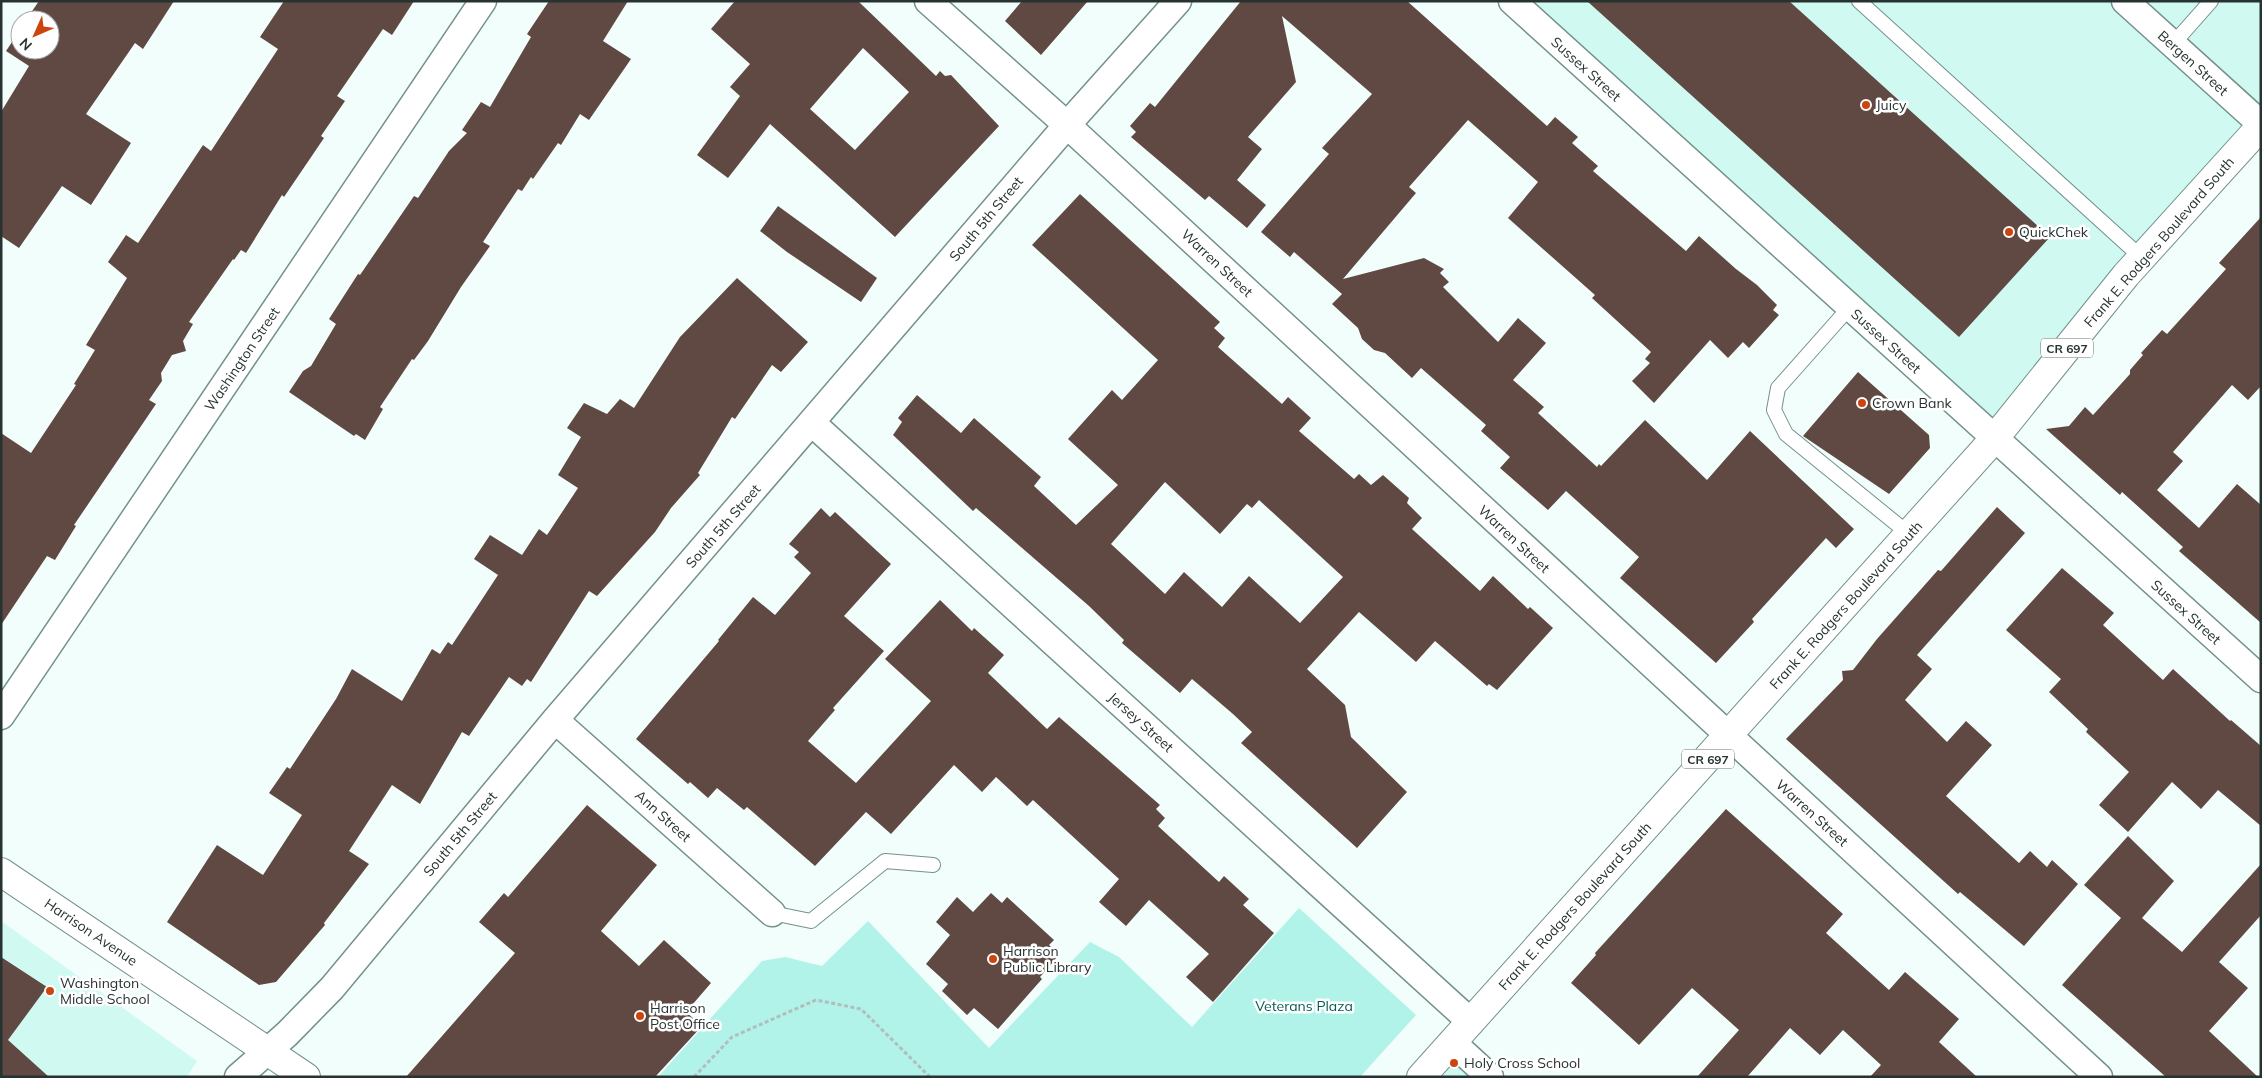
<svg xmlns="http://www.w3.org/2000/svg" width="2262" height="1078" font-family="Mulish,sans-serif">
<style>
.built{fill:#d0f9f2}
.green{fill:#b1f3e9}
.building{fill:#604942;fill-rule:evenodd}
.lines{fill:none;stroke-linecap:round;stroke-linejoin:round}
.lane-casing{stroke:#74918c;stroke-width:16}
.street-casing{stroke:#74918c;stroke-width:29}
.primary-casing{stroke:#74918c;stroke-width:30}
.path{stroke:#b1bebc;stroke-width:3;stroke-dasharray:4 2.5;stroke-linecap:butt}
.lane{stroke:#fff;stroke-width:14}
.street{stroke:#fff;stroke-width:26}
.primary{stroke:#fff;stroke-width:28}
.poi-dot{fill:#cc450e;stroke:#fff;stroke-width:2}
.labels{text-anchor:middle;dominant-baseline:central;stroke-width:5;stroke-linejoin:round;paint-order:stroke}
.shield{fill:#fff;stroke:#68706f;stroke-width:1}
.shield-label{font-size:12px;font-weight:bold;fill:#273331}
.street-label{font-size:14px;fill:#273331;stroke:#fff}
.poi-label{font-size:14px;fill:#273331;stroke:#fff;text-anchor:start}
.park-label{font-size:14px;fill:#055a52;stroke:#fff}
</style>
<rect width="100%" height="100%" fill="#f1fefc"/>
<path class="built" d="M1525,1H2261V118L1988,425Z
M1,921L197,1061L187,1077H1Z
M1452,1050L1482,1077H1429Z"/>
<path class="green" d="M1299,908L1416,1015L1360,1077H658L762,961L785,957L822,966L868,921L989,1048L1090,942L1119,957L1192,1027Z"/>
<path class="building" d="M39,1H174L143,49L135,43L86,114L131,143L91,205L62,186L19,248L1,236V112L29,66L6,51L20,30V50H50V20H26Z
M284,1H414L392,35L383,29L337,96L345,101L321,136L324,138L284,197L282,195L246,253L241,250L234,260L233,259L189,322L193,324L183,341L186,351L172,355L161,373L162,381L149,400L156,404L74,525L76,526L55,560L47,556L1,625V433L31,453L76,385L74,384L95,350L86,345L127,278L108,262L126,235L138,243L203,145L211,151L278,49L260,37Z
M549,1H628L603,41L631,59L589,120L580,114L561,145L558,143L533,179L531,177L522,191L518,189L483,242L490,246L461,287L428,341L414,360L412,359L380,407L383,409L365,440L356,434L354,436L289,392L303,371L311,366L336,324L329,319L358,274L360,275L414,196L418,198L449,151L467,133L462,130L481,102L490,107L531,37L527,34Z
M735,1H858L936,76L940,71L945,76L951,75L999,126L895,237L770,124L728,178L697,155L740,96L730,87L750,64L711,29ZM863,48L909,92L855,150L810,109Z
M1022,1H1088L1041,55L1005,21Z
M1241,1H1407L1547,126L1555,117L1578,137L1572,143L1598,166L1593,171L1686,251L1699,236L1736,269L1757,285L1777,305L1773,310L1779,315L1749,348L1743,342L1728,358L1710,340L1654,403L1632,381L1650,363L1645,359L1651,352L1592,298L1595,295L1508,218L1538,182L1468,120L1409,187L1416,193L1343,279L1424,258L1444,269L1440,273L1449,282L1443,287L1498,342L1518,318L1546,343L1513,380L1544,407L1538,413L1597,467L1599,464L1601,466L1645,420L1707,480L1750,431L1854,529L1836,548L1826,538L1752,619L1754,622L1716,663L1620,578L1639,557L1566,491L1548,510L1500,468L1510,457L1481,431L1486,425L1421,368L1412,378L1385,353L1374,350L1362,339L1358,328L1332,304L1342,294L1294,252L1290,257L1261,232L1329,154L1322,148L1372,94L1282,16L1296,82L1248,137L1262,149L1237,180L1266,205L1247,228L1209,196L1205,200L1131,137L1136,132L1130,126L1150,103L1155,107Z
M1587,1H1789L2050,237L1959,337Z
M1080,194L1220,322L1214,328L1225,338L1218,347L1282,404L1288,397L1311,418L1299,431L1354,479L1359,474L1371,485L1383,475L1409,498L1407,503L1422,518L1412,529L1480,591L1493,576L1528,609L1530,607L1553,628L1497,690L1489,684L1487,686L1435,641L1416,662L1359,612L1307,669L1345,705L1351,737L1407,792L1357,848L1241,743L1252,732L1233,714L1192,679L1180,693L1122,643L1124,640L1089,606L976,508L973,511L893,435L902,422L898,418L917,395L961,433L974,418L1041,477L1034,486L1076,525L1118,485L1068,439L1112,390L1122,400L1158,360L1032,245ZM1165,482L1220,534L1247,504L1252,508L1259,500L1343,577L1300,623L1249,576L1222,607L1184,572L1165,594L1111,544Z
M778,206L877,278L861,302L787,252L760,231Z
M2261,217V386L2248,400L2232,385L2173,452L2183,461L2157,490L2199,528L2237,484L2261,505V623L2179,551L2183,547L2122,492L2120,495L2046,429L2069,426L2085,407L2093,415L2130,374V370L2143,355L2141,353L2162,330L2167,334L2226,269L2219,263Z
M737,278L808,342L781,372L772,365L735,419L732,417L698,473L700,475L671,508L655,532L597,596L589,591L531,682L527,679L522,686L509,677L469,736L462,732L420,804L392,785L349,851L369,864L324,923L325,925L276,982L259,985L167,922L217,845L263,875L302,815L269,793L287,767L290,769L336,699L352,669L402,701L432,649L440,654L448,642L452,645L498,575L474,559L490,535L522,555L539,529L547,535L578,488L558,475L581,437L567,428L584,403L607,414L620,399L634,408L680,337Z
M1858,372L1929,435L1930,448L1889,494L1803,436Z
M1997,507L2025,533L1917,655L1932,669L1905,700L1947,742L1966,721L1992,745L1946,796L2019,863L2030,851L2047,867L2052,860L2078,884L2024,946L1960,892L1958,894L1786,739L1843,680L1842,671L1853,670L1877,639L1938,570L1941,571Z
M821,508L830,517L835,512L891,564L844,616L884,651L833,708L835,710L808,741L856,783L931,701L885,659L940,600L972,631L974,628L1004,655L988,673L1047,729L1059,717L1160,805L1156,809L1165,818L1158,826L1219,882L1224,876L1249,899L1243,905L1274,933L1213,1002L1186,977L1209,954L1149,900L1126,926L1099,902L1119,879L1033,800L1027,806L996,777L982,792L954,765L891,834L866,812L815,866L747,807L744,810L717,788L708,798L690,782L688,784L636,739L719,641L718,640L753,597L775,615L811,573L794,557L799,552L789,544Z
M2062,568L2114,613L2103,625L2163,680L2173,669L2230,721L2231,720L2261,746V826L2218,790L2201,809L2172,782L2128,832L2099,805L2129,772L2086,732L2088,729L2049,692L2061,679L2006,630Z
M587,805L657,865L601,931L639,966L664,940L711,983L686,1012L702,1026L655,1077H406L515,953L479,922L504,893L508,897Z
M1726,809L1843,914L1826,933L1889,990L1905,972L1959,1019L1939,1042L1977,1077H1870L1881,1065L1843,1030L1820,1055L1790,1028L1747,1077H1697L1739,1030L1692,988L1639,1045L1571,983L1596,955L1595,953Z
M2128,836L2174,881L2142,918L2182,952L2261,864V915L2219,962L2248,988L2209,1031L2258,1077H2166L2062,985L2121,918L2084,885Z
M991,893L1002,903L1007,897L1054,940L1049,945L1060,954L1040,977L1042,979L998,1029L974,1008L967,1015L942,991L948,984L926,964L950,935L936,922L957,897L973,912Z
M1,957L47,987L8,1040L49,1077H1Z"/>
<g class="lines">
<defs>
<path id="lane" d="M1859,1L2142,258
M2173,44L2211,1
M1849,308L1778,388L1774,410L1786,434L1909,534
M772,913L811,921L885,861L933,865"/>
<path id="street" d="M928,1L1067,125L2099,1077
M1512,1L2261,679
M2125,1L2261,124
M812,423L1471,1022
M1,716L483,1
M555,720L772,913
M1452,1042L1490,1077
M238,1077L287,1034L332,988L555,720L1067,125L1178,1"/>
<path id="primary" d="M1,872L306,1077
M1421,1077L1994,439L2126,275L2261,126"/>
</defs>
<use href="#lane" class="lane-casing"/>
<use href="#street" class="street-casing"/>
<use href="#primary" class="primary-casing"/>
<path class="path" d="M694,1077L732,1037L816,1000L861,1009L930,1077"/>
<use href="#lane" class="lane"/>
<use href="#street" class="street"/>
<use href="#primary" class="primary"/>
</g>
<g class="poi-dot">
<circle cx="1866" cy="105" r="5"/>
<circle cx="2009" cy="232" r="5"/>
<circle cx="1862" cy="403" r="5"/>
<circle cx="993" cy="959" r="5"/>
<circle cx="50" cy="991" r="5"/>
<circle cx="640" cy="1016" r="5"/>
<circle cx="1454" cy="1063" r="5"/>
</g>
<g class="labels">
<g class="shield">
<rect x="2041" y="338.5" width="52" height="19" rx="4"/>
<rect x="1682" y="749.5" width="52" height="19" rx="4"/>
</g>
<g class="shield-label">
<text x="2067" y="348">CR 697</text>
<text x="1708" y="759">CR 697</text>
</g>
<g class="street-label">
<text transform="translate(2193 63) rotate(42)">Bergen Street</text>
<text transform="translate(1586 69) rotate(42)">Sussex Street</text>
<text transform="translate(986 219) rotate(-50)">South 5th Street</text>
<text transform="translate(2159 242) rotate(-49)">Frank E. Rodgers Boulevard South</text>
<text transform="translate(1217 263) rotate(43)">Warren Street</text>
<text transform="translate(1886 341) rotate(42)">Sussex Street</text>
<text transform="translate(242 359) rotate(-56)">Washington Street</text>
<text transform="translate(723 526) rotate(-49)">South 5th Street</text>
<text transform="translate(1514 539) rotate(43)">Warren Street</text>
<text transform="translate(1846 605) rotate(-48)">Frank E. Rodgers Boulevard South</text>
<text transform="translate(2186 612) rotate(42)">Sussex Street</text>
<text transform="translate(1141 722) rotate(42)">Jersey Street</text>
<text transform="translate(1812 813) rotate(42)">Warren Street</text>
<text transform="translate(663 816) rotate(42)">Ann Street</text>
<text transform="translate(460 834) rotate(-50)">South 5th Street</text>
<text transform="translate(1575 906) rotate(-48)">Frank E. Rodgers Boulevard South</text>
<text transform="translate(91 932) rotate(34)">Harrison Avenue</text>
</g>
<g class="poi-label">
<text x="1876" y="105">Juicy</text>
<text x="2019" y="232">QuickChek</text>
<text x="1872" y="403">Crown Bank</text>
<text x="1003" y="951">Harrison<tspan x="1003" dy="16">Public Library</tspan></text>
<text x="60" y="983">Washington<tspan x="60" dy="16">Middle School</tspan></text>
<text x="650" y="1008">Harrison<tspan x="650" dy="16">Post Office</tspan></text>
<text x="1464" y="1063">Holy Cross School</text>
</g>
<g class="park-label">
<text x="1304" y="1006">Veterans Plaza</text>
</g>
</g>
<rect width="2262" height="1078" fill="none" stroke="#273331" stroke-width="5"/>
<g transform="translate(35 35) rotate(225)"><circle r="24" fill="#ffffff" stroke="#a9adad"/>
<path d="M0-4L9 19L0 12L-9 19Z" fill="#cc450e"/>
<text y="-8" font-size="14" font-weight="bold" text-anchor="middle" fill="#273331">N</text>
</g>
</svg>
